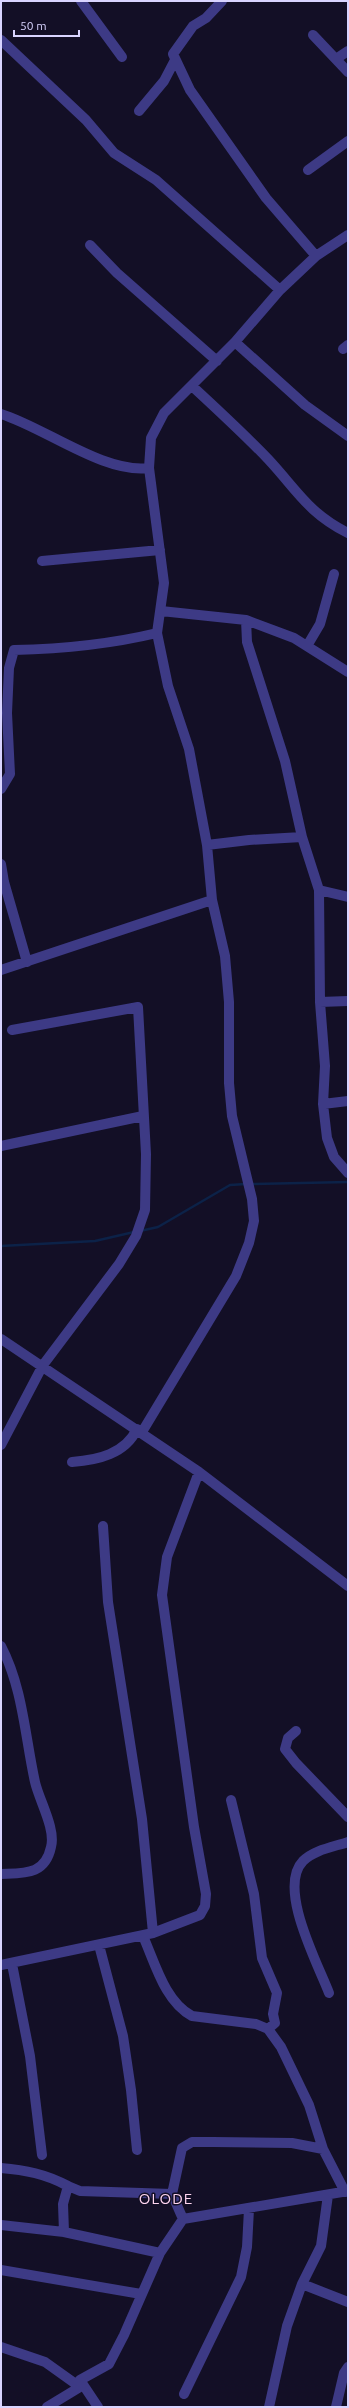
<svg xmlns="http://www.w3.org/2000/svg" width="349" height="2408" font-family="Ubuntu,sans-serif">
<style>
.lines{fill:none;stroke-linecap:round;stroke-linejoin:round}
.stream{stroke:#0c2248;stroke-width:2.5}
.minor{stroke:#3d3a85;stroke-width:10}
.labels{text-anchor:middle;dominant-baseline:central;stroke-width:3;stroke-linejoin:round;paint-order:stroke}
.quarter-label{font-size:15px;letter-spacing:1px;fill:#ffd6f0;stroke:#130f26}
</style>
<rect width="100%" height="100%" fill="#130f26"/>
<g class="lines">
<path class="stream" d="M251,1184L348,1182
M140,1231L158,1227L230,1185L246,1184
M1,1246L95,1241L134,1232"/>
<path class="minor" d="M81,1L122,57
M222,1L206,18L193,26L173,54L190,90L266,198L316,256
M313,35L348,72
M1,40L86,120L114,153L156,180L280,290
M336,59L348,51
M139,111L164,81L175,60
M308,170L348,141
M90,245L117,273L217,361
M235,342L305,405L348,436
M343,349L348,345
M192,386C218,410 244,434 268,459C297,490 308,513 348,533
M1,414C44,427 104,474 149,468
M42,561L160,550
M161,611L246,620L294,638L348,672
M246,620L247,642L285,761L302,837L319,890L320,1002L325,1066L323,1104L327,1138L334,1157L348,1173
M307,646L320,624L334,574
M1,789L10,774L7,713L9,668L14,650C62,649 111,644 157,633
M207,845L249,840L302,837
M1,864L4,882L27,962
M319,890L348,897
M1,970L212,900
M320,1002L348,1001
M323,1104L348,1101
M1,1146L143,1116
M1,1339L199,1472L348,1586
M142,1432L236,1276L249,1243L254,1221L252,1199L232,1116L229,1083V1002L225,956L212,900L207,845L189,749L168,686L157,633L164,583L149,468L151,438L164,413L235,342L280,290L316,256L348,235
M1,1445L43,1365L119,1264L136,1236L145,1210L146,1154L138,1007L12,1030
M72,1462C98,1460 125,1454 137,1429
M103,1526L108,1602L142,1819L153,1933
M1,1646C23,1688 25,1737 35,1782C39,1800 56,1829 51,1847C45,1875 25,1873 1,1874
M296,1731L288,1738L285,1749L296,1763L348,1817
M231,1800L254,1894L262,1958L277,1993L273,2014L275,2023L268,2029
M143,1936C155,1963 165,2002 192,2016L256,2024L268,2029L281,2047L309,2105L323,2149L345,2192
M99,1945L123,2036L131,2090L137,2150
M12,1964L30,2056L42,2155
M1,1965L153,1933L200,1915L205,1906L206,1894L194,1827L162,1595L167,1557L199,1472
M329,1993C318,1964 277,1888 303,1861C314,1850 333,1847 348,1842
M1,2168C25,2170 46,2174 68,2186
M183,2219L172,2194L182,2148L192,2142H213L292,2143L323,2149
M1,2225L64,2232L160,2253
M64,2232L63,2204L68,2186L80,2191L172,2194
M1,2270L141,2294
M302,2284L348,2302
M1,2347L45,2362L80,2387
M80,2380L98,2407
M184,2394L241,2277L247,2247L249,2209
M47,2407L80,2387V2380L109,2364L124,2335L160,2253L183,2219L348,2191
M269,2407L287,2326L302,2284L321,2246L328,2195
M336,2407L344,2373L348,2367"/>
</g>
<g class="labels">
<g class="quarter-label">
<text x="166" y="2198">OLODE</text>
</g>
</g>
<rect width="349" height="2408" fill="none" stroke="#d9d4ff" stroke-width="4"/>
<path d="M14 30v6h65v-6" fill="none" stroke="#d9d4ff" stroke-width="2"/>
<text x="20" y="30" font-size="12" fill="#d9d4ff" stroke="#130f26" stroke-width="3" paint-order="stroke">50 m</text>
</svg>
